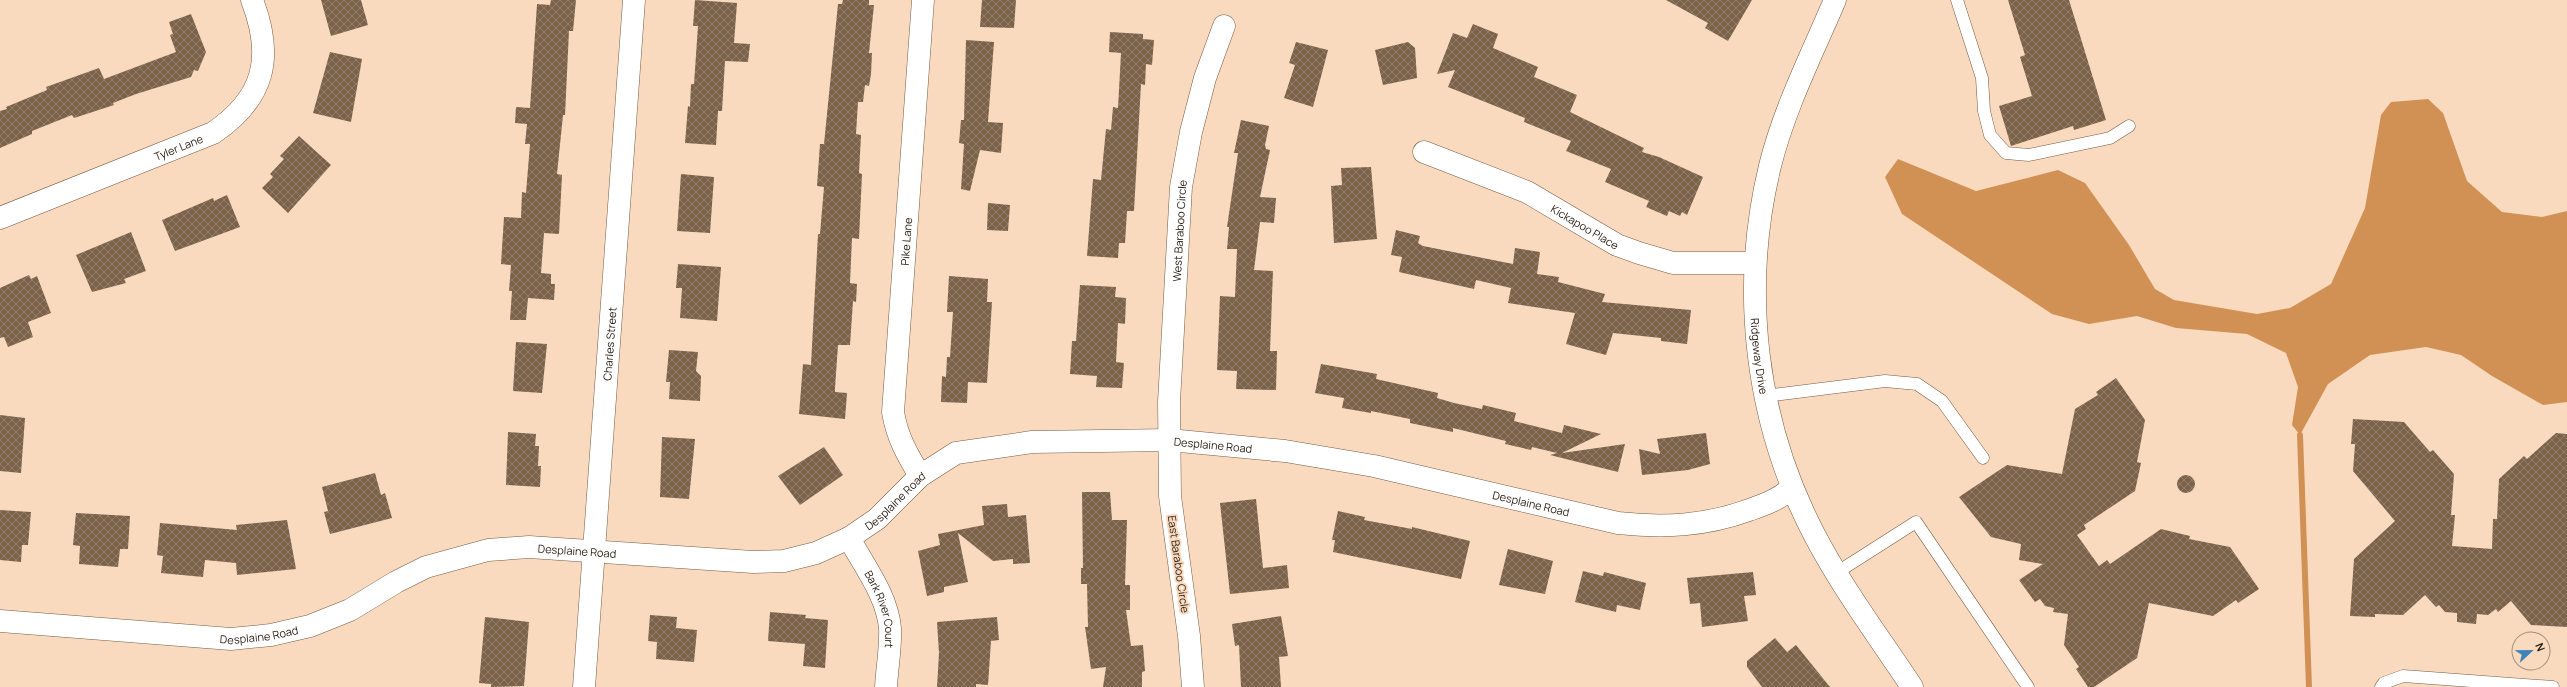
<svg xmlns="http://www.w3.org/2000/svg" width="2567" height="687" font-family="Manrope,sans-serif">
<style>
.water{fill:#d19155}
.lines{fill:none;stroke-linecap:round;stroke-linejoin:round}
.stream{stroke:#d19155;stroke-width:6}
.building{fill:url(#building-cross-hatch)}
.service-casing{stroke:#765b44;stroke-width:13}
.minor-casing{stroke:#765b44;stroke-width:23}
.service{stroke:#fff;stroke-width:12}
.minor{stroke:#fff;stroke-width:22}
.labels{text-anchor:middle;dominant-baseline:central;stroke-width:4;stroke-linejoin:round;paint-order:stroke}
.street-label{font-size:11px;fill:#271c12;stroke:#f9dabf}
</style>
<defs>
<pattern id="building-cross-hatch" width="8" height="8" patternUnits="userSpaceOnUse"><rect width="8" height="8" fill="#7d624a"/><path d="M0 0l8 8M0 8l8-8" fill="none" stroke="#907d6b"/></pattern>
</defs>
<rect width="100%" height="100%" fill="#f9dabf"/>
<path class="water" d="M2428,99L2443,113L2467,181L2502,212L2542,217L2567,211V402L2543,405L2492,376L2461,355L2426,347L2370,355L2328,384L2300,435L2292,425L2298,387L2286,353L2247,334L2176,328L2137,316L2089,324L2052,314L1902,214L1885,177L1898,159L1976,191L2058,170L2085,183L2129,245L2155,289L2174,300L2257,314L2290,308L2331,284L2365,208L2381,115L2391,102Z"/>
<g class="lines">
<path class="stream" d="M2300,435L2309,687"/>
</g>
<path class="building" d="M321,0H361L368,25L331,36Z
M551,0H576L573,31H569L565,115H563L557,174L562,175L559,234L544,233L541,273L551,274V284H555L554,300L528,298L526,320H510L512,291H509L511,265L501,264L504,217L521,218L522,192L526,193L530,144H525L527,124L515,123L516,107L530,108L537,4L550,5Z
M695,0L737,3L734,43L750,44L748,62L725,61L722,111H718L716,145L685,143L688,106L690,107L691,84H694L698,26H693Z
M843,0H869V5H874L869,53H872L871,74L869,86L865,85L863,102H858L856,134L861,135L859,173L862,174L859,239L852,238L850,283L857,284L856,302L853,301L850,345H838L835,388V392L847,393L845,419L799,414L803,364L811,365L818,234H820L824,187L817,186L820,144H824L838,4H842Z
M982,0H1016L1014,28L980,27Z
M1666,0H1752L1728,41L1705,28L1708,23Z
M2008,0H2069L2106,120L2074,130L2073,126L2011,146L1999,106L2032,96L2020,57L2025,55Z
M191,14L206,52L198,71L194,70L191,77L136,94L113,103L114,105L74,118L72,115L32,131V134L0,148V111L7,109L6,107L47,90L46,87L99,68L104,79L176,52L170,35L173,34L169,22Z
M1473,24L1498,34L1493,48L1538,67L1534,77L1577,95L1570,112L1644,148L1642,152L1659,157L1703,177L1687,215L1682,212L1680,216L1669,211L1667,216L1646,207L1649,201L1605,182L1611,169L1566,151L1571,141L1524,122L1525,118L1448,87L1455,70L1437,74L1453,33L1467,38Z
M1110,32L1143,34V39L1154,40L1152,65L1146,64L1145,85L1141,84L1134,211H1127L1125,243H1119L1118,258L1087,256L1093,179L1101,180L1106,129L1111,130L1113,107L1118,108L1121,53L1109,52Z
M966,40L994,42L988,122L1003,123L1001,153L980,150L970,191L961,189L964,144L959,143L961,120H964Z
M1296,42L1328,50L1313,107L1284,98L1295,65L1289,63Z
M1408,42L1415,48L1417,78L1383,85L1375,50Z
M330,52L362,59L351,122L313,113Z
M1241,120L1269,126L1265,145L1266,149L1270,150L1260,197L1276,198L1274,223L1260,222L1254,270L1273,271L1270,351H1277L1276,390L1236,389L1237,371L1217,370L1220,296L1235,297L1237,249H1227L1229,227H1227L1238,153H1234Z
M299,136L331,165L288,213L262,188L273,177L270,174L284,159L280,156Z
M1371,167L1377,239L1334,243L1331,186L1342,185L1341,168Z
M681,174L714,177L710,233L677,231Z
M227,195L240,227L175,251L162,220L213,198L214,201Z
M988,203L1010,205L1008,231L987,230Z
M1396,230L1420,236L1418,243L1423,246L1513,264L1515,248L1540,252L1537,274L1559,277L1558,282L1605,294L1602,302L1691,310L1687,344L1661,341V338L1613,333L1606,355L1566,344L1575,313L1508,303L1511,288L1476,280L1474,289L1399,272L1402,257L1391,255Z
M131,232L146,271L124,279L126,283L92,292L76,255Z
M678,264L721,267L717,321L680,318L682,288H676Z
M29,275L31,279L37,276L51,313L28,322L33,337L8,347L4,337L0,338V288Z
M949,276L988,279L987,302H992L987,383L968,382L967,403L941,402L942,376L946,377L947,357H950L953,312H947Z
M1080,285L1116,287L1115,297L1126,298L1125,324L1118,323L1116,362L1124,363L1122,388L1096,387L1097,376L1070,374L1072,341H1076Z
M516,342L547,344L542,393L513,391Z
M669,350L698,352L696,371L701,376L700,401L669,399L670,382H666Z
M1321,364L1377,374L1376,379L1438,393L1437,398L1454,403L1482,409L1483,405L1516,413L1514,421L1562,433L1564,425L1601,434L1562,453L1625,444L1618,472L1550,455L1557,453L1532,447L1531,450L1505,444L1506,441L1453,428V432L1410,423V419L1371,411V413L1342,408L1344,398L1315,393Z
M2116,378L2145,420L2137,462L2141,463L2135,491L2084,525L2086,529L2077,535L2099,566L2107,560L2110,564L2161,529L2190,536L2189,539L2230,547L2259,589L2238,603L2236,600L2213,616L2149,603L2137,658L2094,687H2088L2076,669L2079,667L2064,645L2068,614L2053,612L2054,608L2045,606L2040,599L2035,602L2019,580L2043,564L2019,560L2021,544L1991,537L1959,497L2007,465L2062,474L2075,409L2098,395L2096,392Z
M0,415L25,418L21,473L0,471Z
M2353,419L2404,422L2430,452L2433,450L2454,474L2451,515H2455L2452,546L2492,549L2493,519H2497L2499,479L2524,456L2527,459L2556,433L2567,434V627L2531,625L2511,601L2498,612L2496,609L2488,615L2477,614L2476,624L2457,622V613L2445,612L2439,605L2436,607L2425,595L2403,615L2375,614V617L2350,616L2354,559L2395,521L2353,471L2355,444H2351Z
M508,432L536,434L535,446H539L538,466H541L540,487L506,485Z
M1706,433L1710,464L1688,470L1642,475L1639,449L1660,454L1657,439Z
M662,437L695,439L689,499L660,497Z
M824,447L843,475L800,505L778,476Z
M375,473L381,495L385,493L392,518L330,534L324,512L328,511L322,487Z
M2177 484a9 9 0 1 1 18 0a9 9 0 1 1-18 0Z
M1082,492H1110L1112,520H1127L1125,585H1130V610H1126L1131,646L1143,645L1145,671L1142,672V687H1103L1106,667L1091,669L1085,627H1088L1087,584H1081V568H1083Z
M1256,499L1263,568L1287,565L1289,588L1230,594L1220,503Z
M1007,504L1008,517L1026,515L1030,563L1013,564V559L993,561L958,533L968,582L944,587V592L927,596L918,551L940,545L938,534L984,525L982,506Z
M0,510L31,512L28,545H22L21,562L0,560Z
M1338,511L1365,517L1364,520L1412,529V527L1470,541L1461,579L1333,552L1335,540H1332Z
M76,513L130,516L128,549H120L118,567L79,564L80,546L73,545Z
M287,520L296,569L237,575L236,563L205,560L203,577L161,573L163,556L157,555L160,523L237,530L236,525Z
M1508,549L1553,561L1545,594L1499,585Z
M1583,571L1603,576L1604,572L1646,583L1640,610L1617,605L1616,612L1575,602Z
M1753,572L1756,595L1744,596L1748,621L1702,627L1700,603L1690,604L1687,578Z
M770,612L806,615L805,618L828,620L825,668L803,666L805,644L768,641Z
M650,615L677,617L676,628L697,630L694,662L656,659L657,642L648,641Z
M1281,616L1288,656L1279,657L1281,687H1241L1239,645L1235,646L1232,624Z
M485,617L529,622L524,686L491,687V684L479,683Z
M997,617L999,640L991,641L988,685L976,684V687H937L939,653L937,622Z
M1775,638L1787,652L1796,645L1830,687H1762L1747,667V661Z"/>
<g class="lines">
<defs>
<path id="service" d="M1957,0L1982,78L1984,111L1990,135L2006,153L2029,155L2110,138L2129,126
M1765,396L1885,381L1917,384L1942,401L1983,458
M1836,573L1916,522L2028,687
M2381,687L2384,683L2403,676L2553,687"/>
<g id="minor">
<path id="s1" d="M1835,0C1812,54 1784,109 1770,166C1740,289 1755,421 1814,534C1842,588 1879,637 1912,687"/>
<path id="s2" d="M1424,152L1527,192L1617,245L1639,253L1673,263H1755"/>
<path id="s3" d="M0,218L213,133C265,98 274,57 252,0"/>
<path id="s4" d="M920,476C907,454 897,437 893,412L923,0"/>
<path id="s5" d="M849,538C864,566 887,595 890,628C891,647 887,668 886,687"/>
<path id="s6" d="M0,621L231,639L271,635L310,626L350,610L396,582L426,567L488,550L529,547L753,562L784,561L816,553L849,538L877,519L920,476L956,453L1032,442L1169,440L1285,451L1374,466L1618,523C1664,528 1705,526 1749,510C1763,505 1781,499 1792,487"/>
<path id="s7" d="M584,687L634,0"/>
<path id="s8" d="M1193,687L1189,636L1170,496L1169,402L1181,187L1191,132L1205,78L1224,26"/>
</g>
</defs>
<use href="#service" class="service-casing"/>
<use href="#minor" class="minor-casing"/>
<use href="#service" class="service"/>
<use href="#minor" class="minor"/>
</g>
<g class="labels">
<g class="street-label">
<text stroke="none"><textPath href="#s3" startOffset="192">Tyler Lane</textPath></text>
<text stroke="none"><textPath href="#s2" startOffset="178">Kickapoo Place</textPath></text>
<text stroke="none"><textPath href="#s8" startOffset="458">West Baraboo Circle</textPath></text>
<text stroke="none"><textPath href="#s4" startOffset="241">Pike Lane</textPath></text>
<text stroke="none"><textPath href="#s7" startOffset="344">Charles Street</textPath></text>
<text stroke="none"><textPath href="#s1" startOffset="370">Ridgeway Drive</textPath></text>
<text stroke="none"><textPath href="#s6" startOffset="1268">Desplaine Road</textPath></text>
<text stroke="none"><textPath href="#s6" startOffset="932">Desplaine Road</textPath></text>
<text stroke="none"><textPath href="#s6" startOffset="1592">Desplaine Road</textPath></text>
<text stroke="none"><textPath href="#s6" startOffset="596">Desplaine Road</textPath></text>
<text transform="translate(1179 564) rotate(82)">East Baraboo Circle</text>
<text stroke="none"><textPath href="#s5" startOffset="79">Bark River Court</textPath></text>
<text stroke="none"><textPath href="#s6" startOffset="260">Desplaine Road</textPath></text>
</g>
</g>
<g transform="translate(2531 651) rotate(68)"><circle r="19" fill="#f9dabf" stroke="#a58e7a"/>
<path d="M0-3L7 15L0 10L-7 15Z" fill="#3b83b8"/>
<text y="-6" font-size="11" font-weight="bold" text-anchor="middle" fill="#271c12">N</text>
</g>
</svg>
